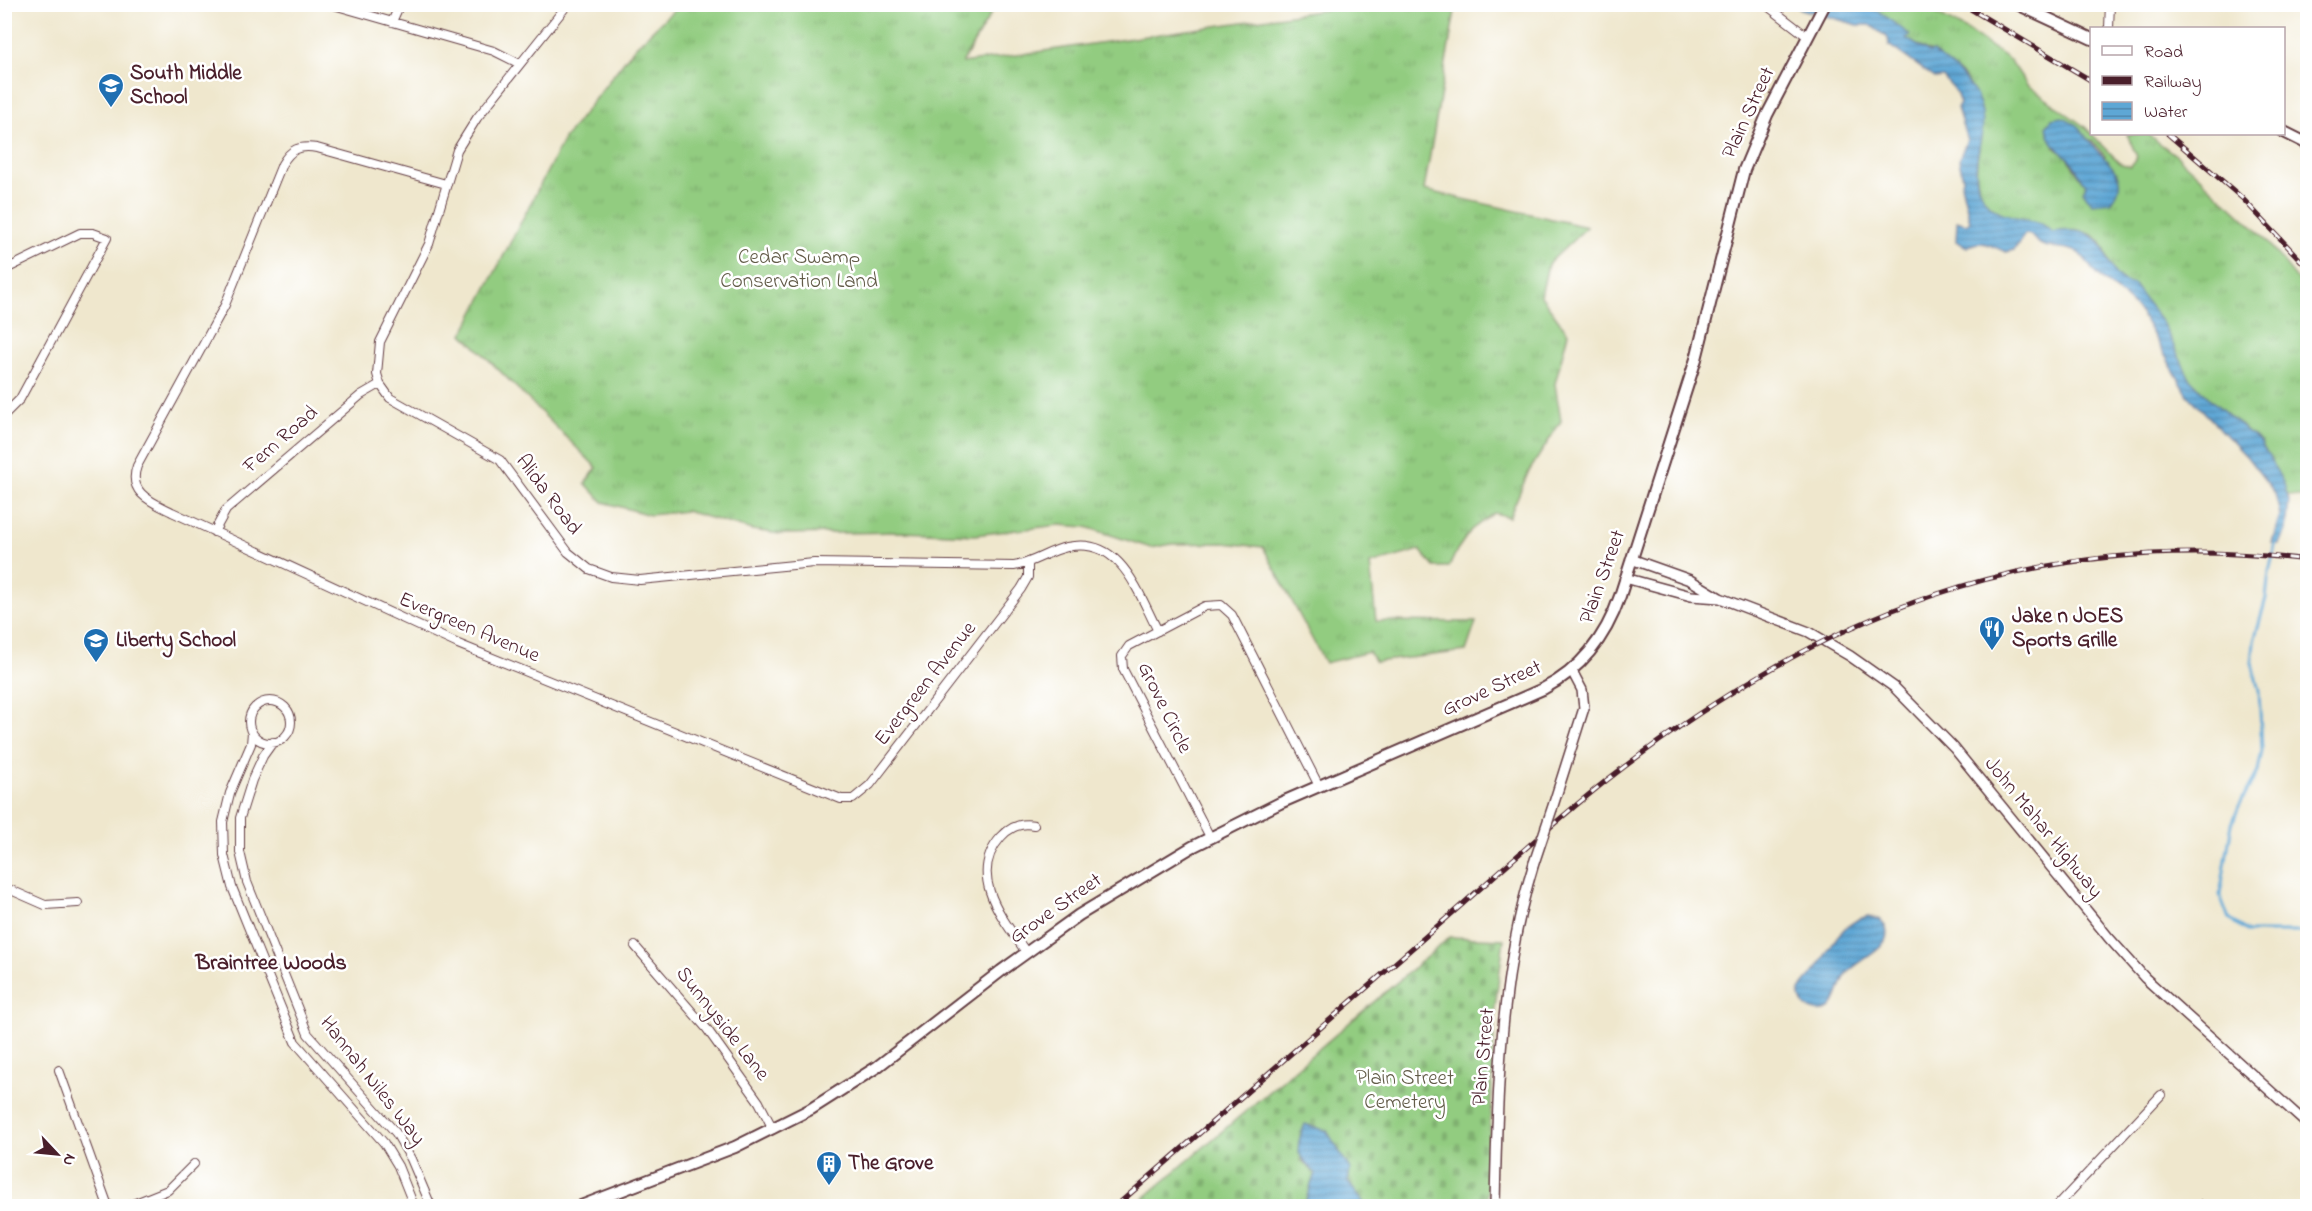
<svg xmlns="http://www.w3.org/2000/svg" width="2312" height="1211" font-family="'Indie Flower',sans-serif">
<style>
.grass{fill:url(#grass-tufts);stroke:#6e7656;stroke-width:1.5;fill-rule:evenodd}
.cemetery{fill:url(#cemetery-stones);stroke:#6e7656;stroke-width:1.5}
.water{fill:url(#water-rules);stroke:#546380;stroke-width:1.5}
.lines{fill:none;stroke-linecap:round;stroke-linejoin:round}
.stream{stroke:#5ea7d5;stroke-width:3}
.minor-casing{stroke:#633d43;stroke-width:10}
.tertiary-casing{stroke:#633d43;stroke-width:12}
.secondary-casing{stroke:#633d43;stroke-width:14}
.minor{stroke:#fff;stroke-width:8}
.tertiary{stroke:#fff;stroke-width:9}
.secondary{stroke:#fff;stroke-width:10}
.rail-casing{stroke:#4a1f2b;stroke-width:5}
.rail{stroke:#fff;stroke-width:3;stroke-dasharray:9;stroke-linecap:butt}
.tertiary-bridge-casing{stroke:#633d43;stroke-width:12;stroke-linecap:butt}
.tertiary-bridge{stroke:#fff;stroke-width:9}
.labels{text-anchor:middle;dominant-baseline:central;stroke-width:5;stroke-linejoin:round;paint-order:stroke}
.poi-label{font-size:21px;font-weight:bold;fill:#4a1f2b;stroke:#fff;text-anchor:start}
.street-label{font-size:21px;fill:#4a1f2b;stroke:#fff}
.park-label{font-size:21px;fill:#635c49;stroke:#fff}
.neighbourhood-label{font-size:22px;font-weight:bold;fill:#4a1f2b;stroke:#fff}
</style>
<defs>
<pattern id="grass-tufts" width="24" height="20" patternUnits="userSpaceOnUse" patternTransform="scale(1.5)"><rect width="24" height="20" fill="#92cc80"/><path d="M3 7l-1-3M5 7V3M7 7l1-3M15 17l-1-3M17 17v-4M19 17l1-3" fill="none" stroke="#7faf6f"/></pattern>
<pattern id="cemetery-stones" width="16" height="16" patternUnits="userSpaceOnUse" patternTransform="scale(1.5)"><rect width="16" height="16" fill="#92cc80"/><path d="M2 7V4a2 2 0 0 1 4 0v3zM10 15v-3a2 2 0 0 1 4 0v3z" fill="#7faf6f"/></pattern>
<pattern id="water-rules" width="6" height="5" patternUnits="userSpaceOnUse" patternTransform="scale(1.5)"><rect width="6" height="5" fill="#5ea7d5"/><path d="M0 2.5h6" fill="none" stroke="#5087ad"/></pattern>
</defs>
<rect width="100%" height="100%" fill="#fff"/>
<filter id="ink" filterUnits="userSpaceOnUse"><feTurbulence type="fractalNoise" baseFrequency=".0167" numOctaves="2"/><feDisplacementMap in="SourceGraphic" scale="12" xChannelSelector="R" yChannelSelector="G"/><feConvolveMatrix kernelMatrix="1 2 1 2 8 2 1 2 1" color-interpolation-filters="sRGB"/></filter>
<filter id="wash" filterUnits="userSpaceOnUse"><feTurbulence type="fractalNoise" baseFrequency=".008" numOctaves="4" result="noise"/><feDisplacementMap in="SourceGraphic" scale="24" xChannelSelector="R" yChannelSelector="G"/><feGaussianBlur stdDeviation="1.35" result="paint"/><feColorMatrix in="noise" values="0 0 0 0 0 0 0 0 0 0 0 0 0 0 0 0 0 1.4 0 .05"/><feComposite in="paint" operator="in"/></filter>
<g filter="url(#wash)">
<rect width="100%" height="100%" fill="#efe7cd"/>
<path class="grass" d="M679,5H996L962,63L1359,5H1456L1424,190L1587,227L1548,264L1541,296L1568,333L1555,384L1561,421L1528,473L1509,517L1494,513L1471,530L1457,550L1449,567H1434L1420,550L1370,564L1376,621L1476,622L1466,651L1375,662L1369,652L1325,663L1263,547L1224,543L1172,544L1151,548L1086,527L1059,525L975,535L901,532L781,534L752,530L686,511L650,515L603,502L585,483L597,468L463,334L564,139L635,47Z
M1860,5H1921L1968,31L2011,61L2027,85L2084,126L2121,164L2131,166L2137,157L2127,134H2147L2177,156L2261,234L2307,292V498L2287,495L2261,443L2210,399L2190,379L2134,285C2089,275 2129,221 2052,232C2037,214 1998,223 1984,198C1966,167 1987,141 1981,108C1980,103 1976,97 1973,92C1970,87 1968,80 1963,76C1947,61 1925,50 1905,38L1909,35L1878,11L1859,10ZM2091,140L2105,156L2083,191L2086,185L2065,155L2054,147Z"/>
<path class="cemetery" d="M1450,937L1504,939L1495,1007L1487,1206H1366L1348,1182L1350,1169L1338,1152L1301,1160L1315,1173L1304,1206H1145L1138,1203Z"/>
<path class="water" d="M1793,5H1835L1859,10L1868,8L1878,11L1910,35L1906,38L1929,53L1933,52C1960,71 1988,95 1982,132C1978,156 1970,176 1984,198C1999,223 2037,214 2052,232C2126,222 2091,276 2134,285L2163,324L2190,379L2210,399L2261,443L2284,484L2289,501L2286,530L2280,544L2272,543L2280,515L2275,493L2247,457L2188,395L2141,314C2127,296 2107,286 2092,269C2087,263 2085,256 2077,252C2057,242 2045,255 2031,235L2025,234L2014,250L2006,252C1991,246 1982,238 1967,247L1956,241L1957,221L1966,224L1970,221L1961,184L1963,179L1959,159L1967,140L1957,108L1960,104L1956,92L1943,77L1935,78L1889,45L1888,38L1870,25H1858L1801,9Z
M2062,117C2079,123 2084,134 2095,148C2109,164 2132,179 2111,202L2092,204L2083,191L2086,185C2081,178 2078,171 2073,164C2062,150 2048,145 2047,125L2052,119Z
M1868,916C1875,918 1883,919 1886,928C1893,950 1855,960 1846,975C1839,986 1839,999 1830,1009C1817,1015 1806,1010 1799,997C1799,986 1810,978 1816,970C1831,948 1838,924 1868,916Z
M1305,1124L1327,1131L1350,1169L1348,1182L1366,1206H1304L1315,1173C1296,1154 1294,1149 1305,1124Z"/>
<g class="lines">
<path class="stream" d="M2276,542L2269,572L2266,598L2254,641L2252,663L2259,691L2262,750L2258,772L2239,806L2232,824L2220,895L2229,919L2248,932H2308"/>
</g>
</g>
<g filter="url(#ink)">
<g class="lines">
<defs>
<path id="minor" d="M330,4L494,51L520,64
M568,4L477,118L457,150L429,244L380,342L377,374L380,384L390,398L500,460L568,552L589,569L611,577L640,580L814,563L1014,566C1034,563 1048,551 1067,547C1121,535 1138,593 1158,631
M1765,4L1808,37
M392,22L400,4
M2109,28L2110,4
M446,184L317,148C299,145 291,149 282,164L225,305L137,466C127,493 152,502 172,512L458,644L841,799H853L870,785L1021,589L1028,577V563
M4,270L80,233H93L107,238L20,399L4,415
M214,532L226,510L361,395L380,384
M249 722a21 21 0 1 1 42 0a21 21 0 1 1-42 0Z
M252,732L251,744L230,793L223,822L224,855L232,887L295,1042L384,1143L398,1166L414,1206
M273,742L263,756L252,780L240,818V852L247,882L308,1034L396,1133L411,1159L431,1206
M1210,837L1123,669L1122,656L1129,646L1205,606L1221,605L1232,615L1319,786
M4,887L45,905L78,903
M635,946L707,1029L759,1102L773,1129
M1026,952C1003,919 966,876 1001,837C1010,827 1020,822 1034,825
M59,1070L108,1206
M128,1206L168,1190L194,1164
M2057,1206L2161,1095
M2198,1206L2199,1205"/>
<path id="tertiary" d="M1631,559L1690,580L1720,598L1809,632L1850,656L1894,687L1954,748L2109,938L2145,978L2308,1125
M1625,578L1691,596L1720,598
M1552,809L1584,708L1582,690L1572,671
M1495,1206C1497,1093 1500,972 1534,863"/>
<path id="secondary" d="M2017,4L2092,39
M2284,132L2308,144
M581,1206L735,1147L811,1109L877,1067L1001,971L1079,915L1192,847L1280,803L1543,689C1582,669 1606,637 1620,596L1696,359L1744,170L1767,115L1825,4"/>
</defs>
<use href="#minor" class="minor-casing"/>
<use href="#tertiary" class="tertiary-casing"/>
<use href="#secondary" class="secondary-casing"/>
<use href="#minor" class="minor"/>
<use href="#tertiary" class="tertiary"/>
<use href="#secondary" class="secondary"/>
<defs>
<path id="rail" d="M1962,4L2092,81
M2168,134L2242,198L2308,268
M1116,1206C1224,1112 1333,1017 1441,923C1496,875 1550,825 1607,780C1821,614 2032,526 2308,560"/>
</defs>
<use href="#rail" class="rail-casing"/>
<use href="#rail" class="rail"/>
<defs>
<path id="tertiary-bridge" d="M1534,863L1552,809"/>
</defs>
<use href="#tertiary-bridge" class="tertiary-bridge-casing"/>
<use href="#tertiary-bridge" class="tertiary-bridge"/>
</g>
</g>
<defs>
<symbol id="school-pin" viewBox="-11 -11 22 30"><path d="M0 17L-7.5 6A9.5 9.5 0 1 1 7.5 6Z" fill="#1f6fb2" stroke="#fff"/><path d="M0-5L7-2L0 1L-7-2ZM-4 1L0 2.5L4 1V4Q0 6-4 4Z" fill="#fff"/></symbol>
<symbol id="restaurant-pin" viewBox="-11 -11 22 30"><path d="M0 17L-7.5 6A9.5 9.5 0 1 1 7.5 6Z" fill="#1f6fb2" stroke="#fff"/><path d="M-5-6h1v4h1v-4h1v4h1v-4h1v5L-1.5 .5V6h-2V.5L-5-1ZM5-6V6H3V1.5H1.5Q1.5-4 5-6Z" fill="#fff"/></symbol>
<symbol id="building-pin" viewBox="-11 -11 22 30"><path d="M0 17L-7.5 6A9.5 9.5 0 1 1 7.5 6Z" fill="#1f6fb2" stroke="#fff"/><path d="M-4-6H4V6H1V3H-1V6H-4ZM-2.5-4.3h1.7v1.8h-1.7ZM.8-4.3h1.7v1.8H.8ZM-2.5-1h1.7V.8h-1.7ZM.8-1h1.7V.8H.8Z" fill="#fff"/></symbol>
</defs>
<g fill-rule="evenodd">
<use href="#school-pin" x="96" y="71" width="30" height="40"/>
<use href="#restaurant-pin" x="1977" y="614" width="30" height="40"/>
<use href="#school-pin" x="81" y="626" width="30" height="40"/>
<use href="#building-pin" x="814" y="1149" width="30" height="40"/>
</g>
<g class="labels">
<g class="poi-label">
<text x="130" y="74">South Middle<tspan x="130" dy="24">School</tspan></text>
<text x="2012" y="617">Jake n JOES<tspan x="2012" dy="24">Sports Grille</tspan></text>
<text x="116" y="641">Liberty School</text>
<text x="848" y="1164">The Grove</text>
</g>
<g class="street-label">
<text transform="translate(1749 113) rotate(-65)">Plain Street</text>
<text transform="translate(281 440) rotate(-41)">Fern Road</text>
<text transform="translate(548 495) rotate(53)">Alida Road</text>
<text transform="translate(1603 577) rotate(-70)">Plain Street</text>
<text transform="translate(469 628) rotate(23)">Evergreen Avenue</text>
<text transform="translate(926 684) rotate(-52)">Evergreen Avenue</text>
<text transform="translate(1492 689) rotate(-25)">Grove Street</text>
<text transform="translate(1164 708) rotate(64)">Grove Circle</text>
<text transform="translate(2043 828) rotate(51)">John Mahar Highway</text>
<text transform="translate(1056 909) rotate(-35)">Grove Street</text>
<text transform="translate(722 1024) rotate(52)">Sunnyside Lane</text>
<text transform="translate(1484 1057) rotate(-85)">Plain Street</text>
<text transform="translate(372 1081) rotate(52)">Hannah Niles Way</text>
</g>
<g class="park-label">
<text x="799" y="258">Cedar Swamp<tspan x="799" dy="24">Conservation Land</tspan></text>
<text x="1405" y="1079">Plain Street<tspan x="1405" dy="24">Cemetery</tspan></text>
</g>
<g class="neighbourhood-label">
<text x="271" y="964">Braintree Woods</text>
</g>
</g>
<rect width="2312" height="1211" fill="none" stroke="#fff" stroke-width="24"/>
<rect x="2090" y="27" width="195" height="108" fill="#ffffff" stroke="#b7a5aa" stroke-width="1.5"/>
<rect x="2102" y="46" width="30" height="9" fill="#ffffff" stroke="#b7a5aa" stroke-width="1.5"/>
<text x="2144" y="57" font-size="18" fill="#4a1f2b">Road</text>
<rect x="2102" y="76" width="30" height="9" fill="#4a1f2b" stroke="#b7a5aa" stroke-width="1.5"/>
<text x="2144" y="87" font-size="18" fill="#4a1f2b">Railway</text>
<rect x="2102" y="102" width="30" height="18" fill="url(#water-rules)" stroke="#b7a5aa" stroke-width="1.5"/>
<text x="2144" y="117" font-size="18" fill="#4a1f2b">Water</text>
<g transform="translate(57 1154) rotate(116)" stroke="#ffffff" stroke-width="4.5" paint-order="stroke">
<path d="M0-4.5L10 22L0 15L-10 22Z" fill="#4a1f2b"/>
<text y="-9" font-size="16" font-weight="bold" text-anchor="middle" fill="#4a1f2b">N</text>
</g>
</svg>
